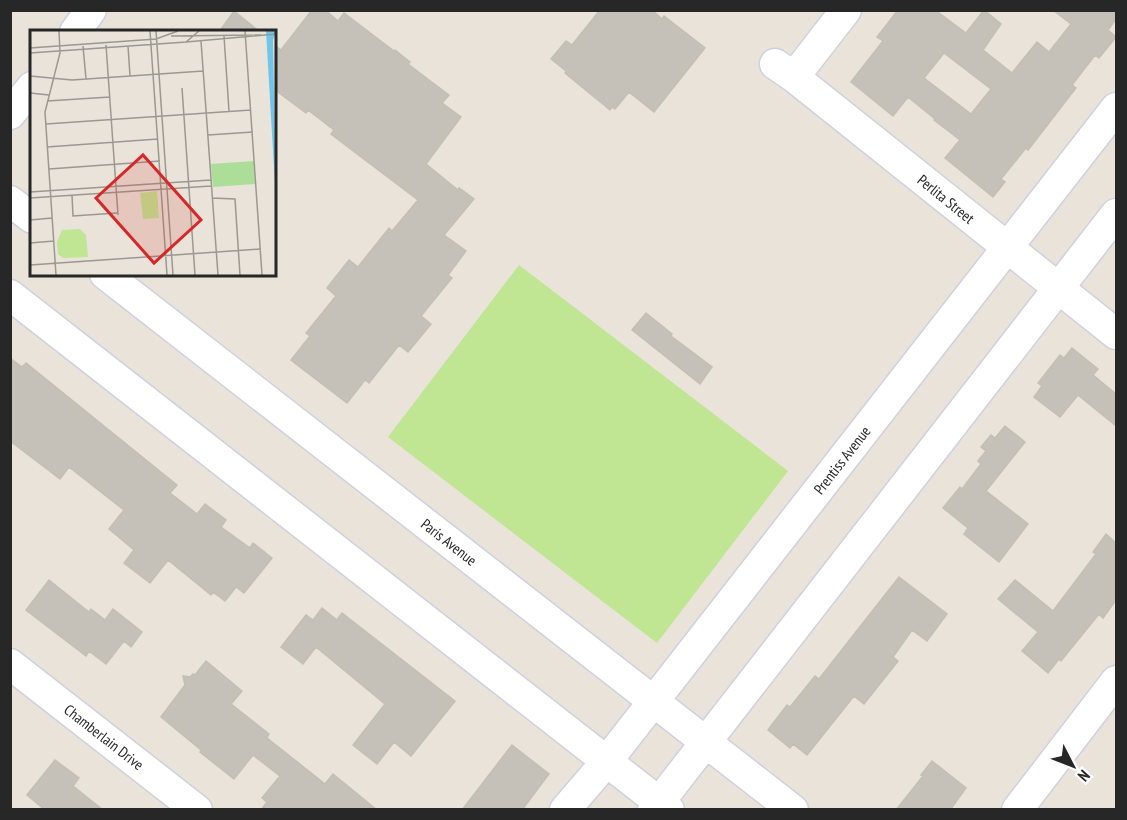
<svg xmlns="http://www.w3.org/2000/svg" width="1127" height="820" font-family="'PT Sans Narrow',sans-serif">
<style>
.pitch{fill:#c0e593}
.building{fill:#c5c1b8;stroke:#c4bfb3;stroke-width:1.5;fill-rule:evenodd}
.lines{fill:none;stroke-linecap:round;stroke-linejoin:round}
.minor-casing{stroke:#cfd1e0;stroke-width:33}
.minor{stroke:#fff;stroke-width:30}
.labels{text-anchor:middle;dominant-baseline:central;stroke-width:5;stroke-linejoin:round;paint-order:stroke}
.street-label{font-size:15px;fill:#272727;stroke:#fff}
.inset-road{fill:none;stroke:#9b9892;stroke-width:1.5}
.view{fill:#d62828;fill-opacity:0.15;stroke:#d62828;stroke-width:3}
.inset-edge{fill:none;stroke:#272727;stroke-width:3}
</style>
<rect width="100%" height="100%" fill="#e9e3d9"/>
<path class="pitch" d="M519,265L788,471L657,643L388,437Z"/>
<path class="building" d="M312,10H325L338,21L344,13L394,51L395,50L410,62L408,64L449,95L442,103L461,117L426,164L458,190L459,188L474,199L444,235L466,251L448,275L452,278L421,316L431,324L408,352L399,345L369,383L365,380L347,403L291,360L310,336L306,333L336,296L327,288L349,260L358,267L389,228L392,231L418,200L331,134L334,130L308,110L306,113L274,89V45L281,50Z
M600,10H652L662,19L664,16L705,48L654,112L629,92L615,109L612,107L610,110L565,73L566,71L551,59L566,41L572,45Z
M898,10H935L966,33L984,10L1001,24L983,50L1012,73L1037,42L1049,52L1071,24L1053,10H1116V19L1108,30L1116,37L1099,58L1095,55L1072,85L1076,88L1028,150L1026,148L1001,179L1005,182L993,197L945,158L960,140L934,120L935,119L908,97L893,116L851,82L883,41L877,37ZM944,53L991,89L971,114L924,78Z
M234,11L260,32H219Z
M646,313L672,334L671,336L712,367L700,384L632,330Z
M1072,348L1098,369L1093,375L1116,394V426L1078,395L1060,417L1034,397L1042,386L1038,383L1060,355L1064,358Z
M10,358L22,367L26,363L177,485L170,493L197,514L205,504L226,520L221,527L250,548L253,543L272,558L244,593L236,587L225,601L213,592L211,595L168,560L150,583L124,563L134,550L109,529L124,510L69,467L60,479L10,441Z
M1005,426L1025,442L986,491L1028,524L999,562L964,534L968,528L943,508L960,487L962,489L981,464L978,461L986,451L981,447L991,435L995,438Z
M1106,534L1116,543V600L1103,618L1099,614L1061,661L1059,659L1048,673L1022,651L1038,632L998,599L1015,580L1053,611L1096,554L1093,552Z
M899,577L947,614L927,641L912,630L893,657L898,661L864,704L854,696L807,755L793,744L790,748L768,730L787,705L790,707L815,676L819,679Z
M49,580L89,612L91,609L105,620L113,609L142,632L131,647L124,641L106,664L89,651L86,656L26,610Z
M322,608L337,620L342,613L455,701L411,756L394,742L377,764L353,745L385,704L316,647L303,664L281,647L306,615L313,620Z
M206,661L242,691L231,704L269,734L267,738L325,784L333,774L377,810H261L267,802L262,798L280,776L253,755L234,779L200,752L201,750L161,717L185,685L183,676L190,677L193,674L195,675Z
M512,745L549,774L522,810H462Z
M55,760L79,778L73,786L103,810H45L27,795Z
M932,761L966,788L950,810H896L923,776L921,775Z"/>
<g class="lines">
<defs>
<path id="minor" d="M75,32L91,10
M775,64L794,77L1116,334
M794,77L846,10
M10,114L32,87
M10,201L32,218
M105,274L793,810
M10,295L669,810
M10,664L197,810
M565,810L607,761L1116,108
M653,810L1116,214
M1017,810L1116,681"/>
</defs>
<use href="#minor" class="minor-casing"/>
<use href="#minor" class="minor"/>
</g>
<g class="labels">
<g class="street-label">
<text transform="translate(946 199) rotate(39)">Perlita Street</text>
<text transform="translate(842 460) rotate(-52)">Prentiss Avenue</text>
<text transform="translate(449 542) rotate(38)">Paris Avenue</text>
<text transform="translate(104 737) rotate(38)">Chamberlain Drive</text>
</g>
</g>
<g transform="translate(30 30)">
<rect width="246" height="246" fill="#e9e3d9"/>
<path d="M224,131L225,154L183,157L181,134Z" fill="#adde97"/>
<path d="M127,161L129,188L113,189L110,163ZM50,199L56,205L58,227L33,228L28,224L27,212L32,200Z" fill="#c0e593"/>
<path d="M236,1H246L243,10L246,172Z" fill="#70c5e8"/>
<path class="inset-road" d="M120,1L137,245M126,1L143,245M215,1L232,245M141,6L231,5M194,6L199,81M171,11L188,245M156,12L246,4M76,15L88,185M53,16L56,49M98,16L100,46M0,18L126,9L148,1M0,23L156,12L169,1M0,46L42,50L173,41M152,58L165,245M0,63L19,65M17,71L80,67M16,94L221,80M178,105L223,102M17,117L128,109M19,139L130,131M0,162L181,150M42,165L43,186L87,183M0,168L181,156M182,168L205,169L210,245M0,190L22,188M0,213L24,211M0,235L231,219M26,245L15,82L30,23L29,1"/>
<path class="view" d="M113,125L171,190L124,233L66,168Z"/>
<rect width="246" height="246" class="inset-edge"/>
</g>
<rect width="1127" height="820" fill="none" stroke="#272727" stroke-width="24"/>
<g transform="translate(1073 766) rotate(132)" stroke="#ffffff" stroke-width="4.5" paint-order="stroke">
<path d="M0-4.5L10 22L0 15L-10 22Z" fill="#272727"/>
<text y="-9" font-size="16" font-weight="bold" text-anchor="middle" fill="#272727">N</text>
</g>
</svg>
